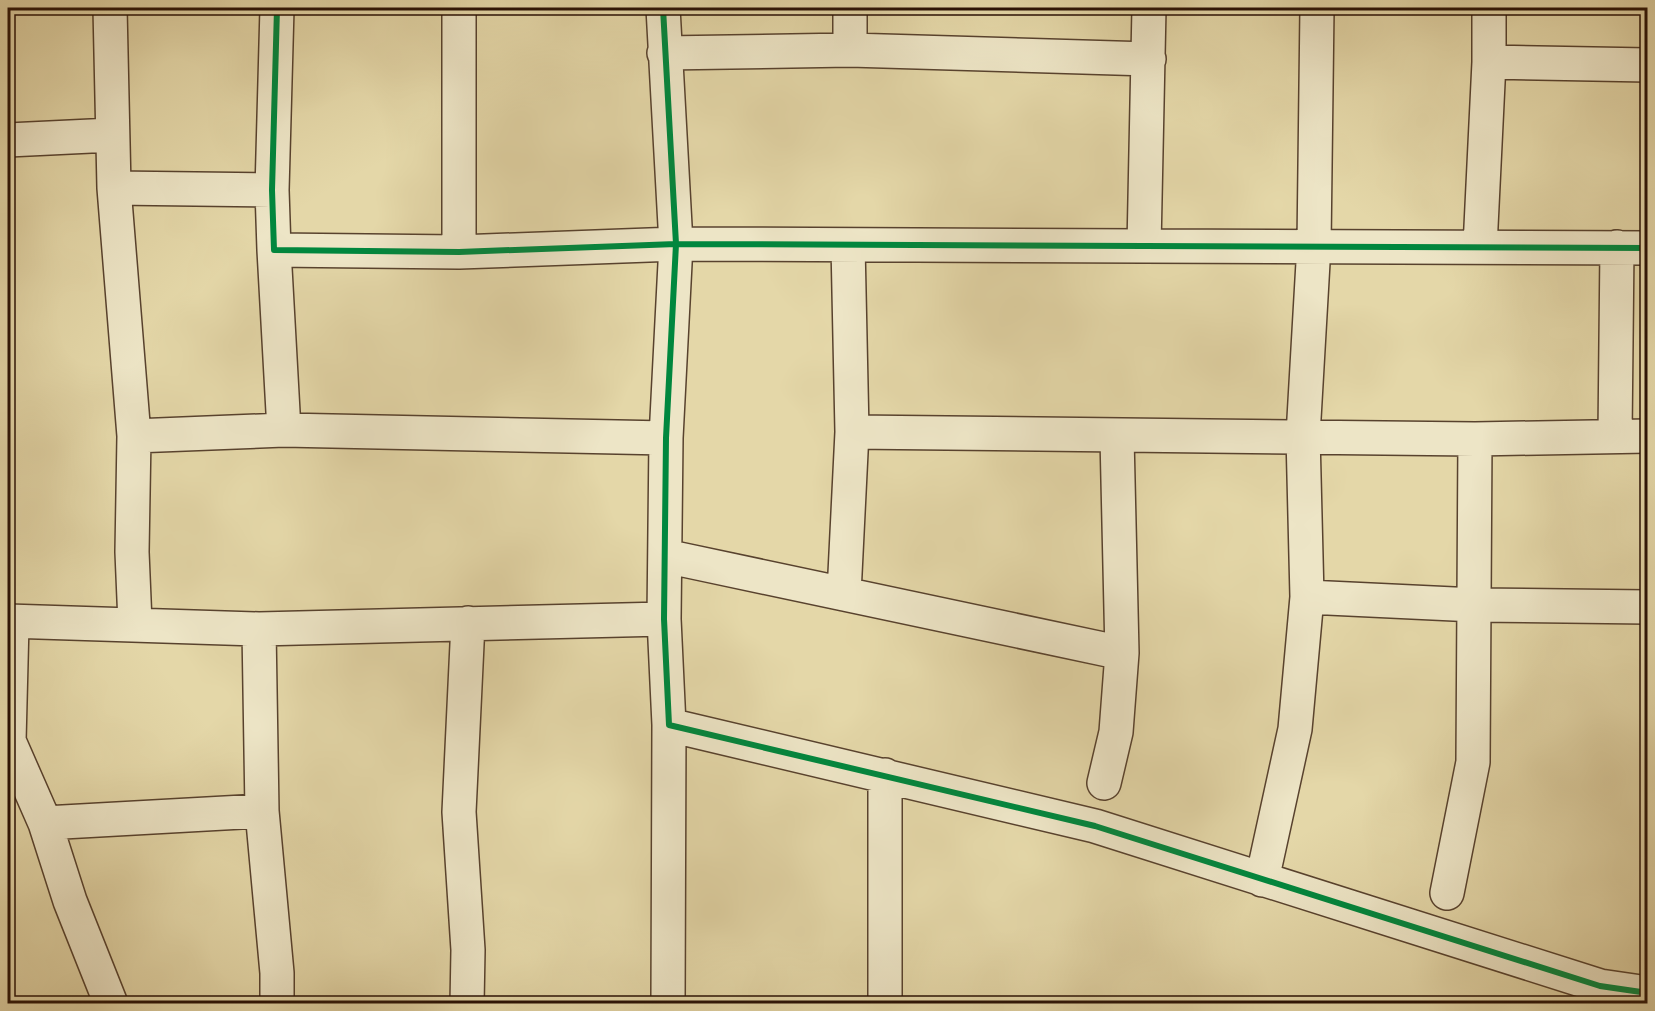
<svg xmlns="http://www.w3.org/2000/svg" width="1655" height="1011" font-family="'IM FELL Great Primer',serif">
<style>
.lines{fill:none;stroke-linecap:round;stroke-linejoin:round}
.minor-casing{stroke:#58422e;stroke-width:36}
.minor{stroke:#ede5c6;stroke-width:33}
.cycleway-casing{stroke:#ede5c6;stroke-width:10}
.cycleway{stroke:#00873e;stroke-width:6}
</style>
<rect width="100%" height="100%" fill="#e4d7a8"/>
<filter id="stains"><feTurbulence type="fractalNoise" baseFrequency=".00333" numOctaves="4"/><feColorMatrix values="0 0 0 0 .2 0 0 0 0 .09 0 0 0 0 .02 0 0 0 .5 -.17"/></filter>
<radialGradient id="worn" r=".72"><stop offset=".6" stop-color="#630" stop-opacity="0"/><stop offset="1" stop-color="#630" stop-opacity=".3"/></radialGradient>
<g class="lines">
<defs>
<path id="minor" d="M110,8L114,188L134,436L132,552L135,623
M277,8L272,190L274,250L459,252L676,244L1648,248
M459,8V252
M663,8L676,244L666,438L664,619L669,725L1095,826L1600,986L1648,993
M850,50V8
M664,53L850,50L1149,59
M1489,62L1648,65
M8,140L112,135
M114,188L272,190
M848,245L852,432L1475,439L1648,436
M1144,246L1149,8
M1480,247L1489,62V8
M274,250L284,430L666,438
M1615,435L1617,247
M134,436L284,430
M665,556L1122,653
M844,594L852,432
M1307,597L1475,605L1648,607
M8,621L259,629L664,619
M12,623L9,741L45,823L70,901L111,1004
M259,629L262,811L277,973V1004
M885,775V1004
M1104,783L1116,732L1122,653L1117,437
M45,823L262,811
M1262,880L1295,729L1307,597L1303,436L1314,245L1317,8
M1447,893L1473,762L1475,439
M467,1004L468,950L459,812L468,623
M668,1004L669,725"/>
</defs>
<use href="#minor" class="minor-casing"/>
<use href="#minor" class="minor"/>
<defs>
<path id="cycleway" d="M277,8L272,190L274,250L459,252L676,244L1648,248
M663,8L676,244L666,438L664,619L669,725L1095,826L1600,986L1648,993"/>
</defs>
<use href="#cycleway" class="cycleway-casing"/>
<use href="#cycleway" class="cycleway"/>
</g>
<rect width="1655" height="1011" fill="none" stroke="#e4d7a8" stroke-width="30"/>
<rect x="9" y="9" width="1637" height="993" fill="none" stroke="#291105" stroke-width="3"/>
<rect x="15" y="15" width="1625" height="981" fill="none" stroke="#291105" stroke-width="1.5"/>
<rect width="100%" height="100%" filter="url(#stains)"/>
<rect width="100%" height="100%" fill="url(#worn)"/>
</svg>
